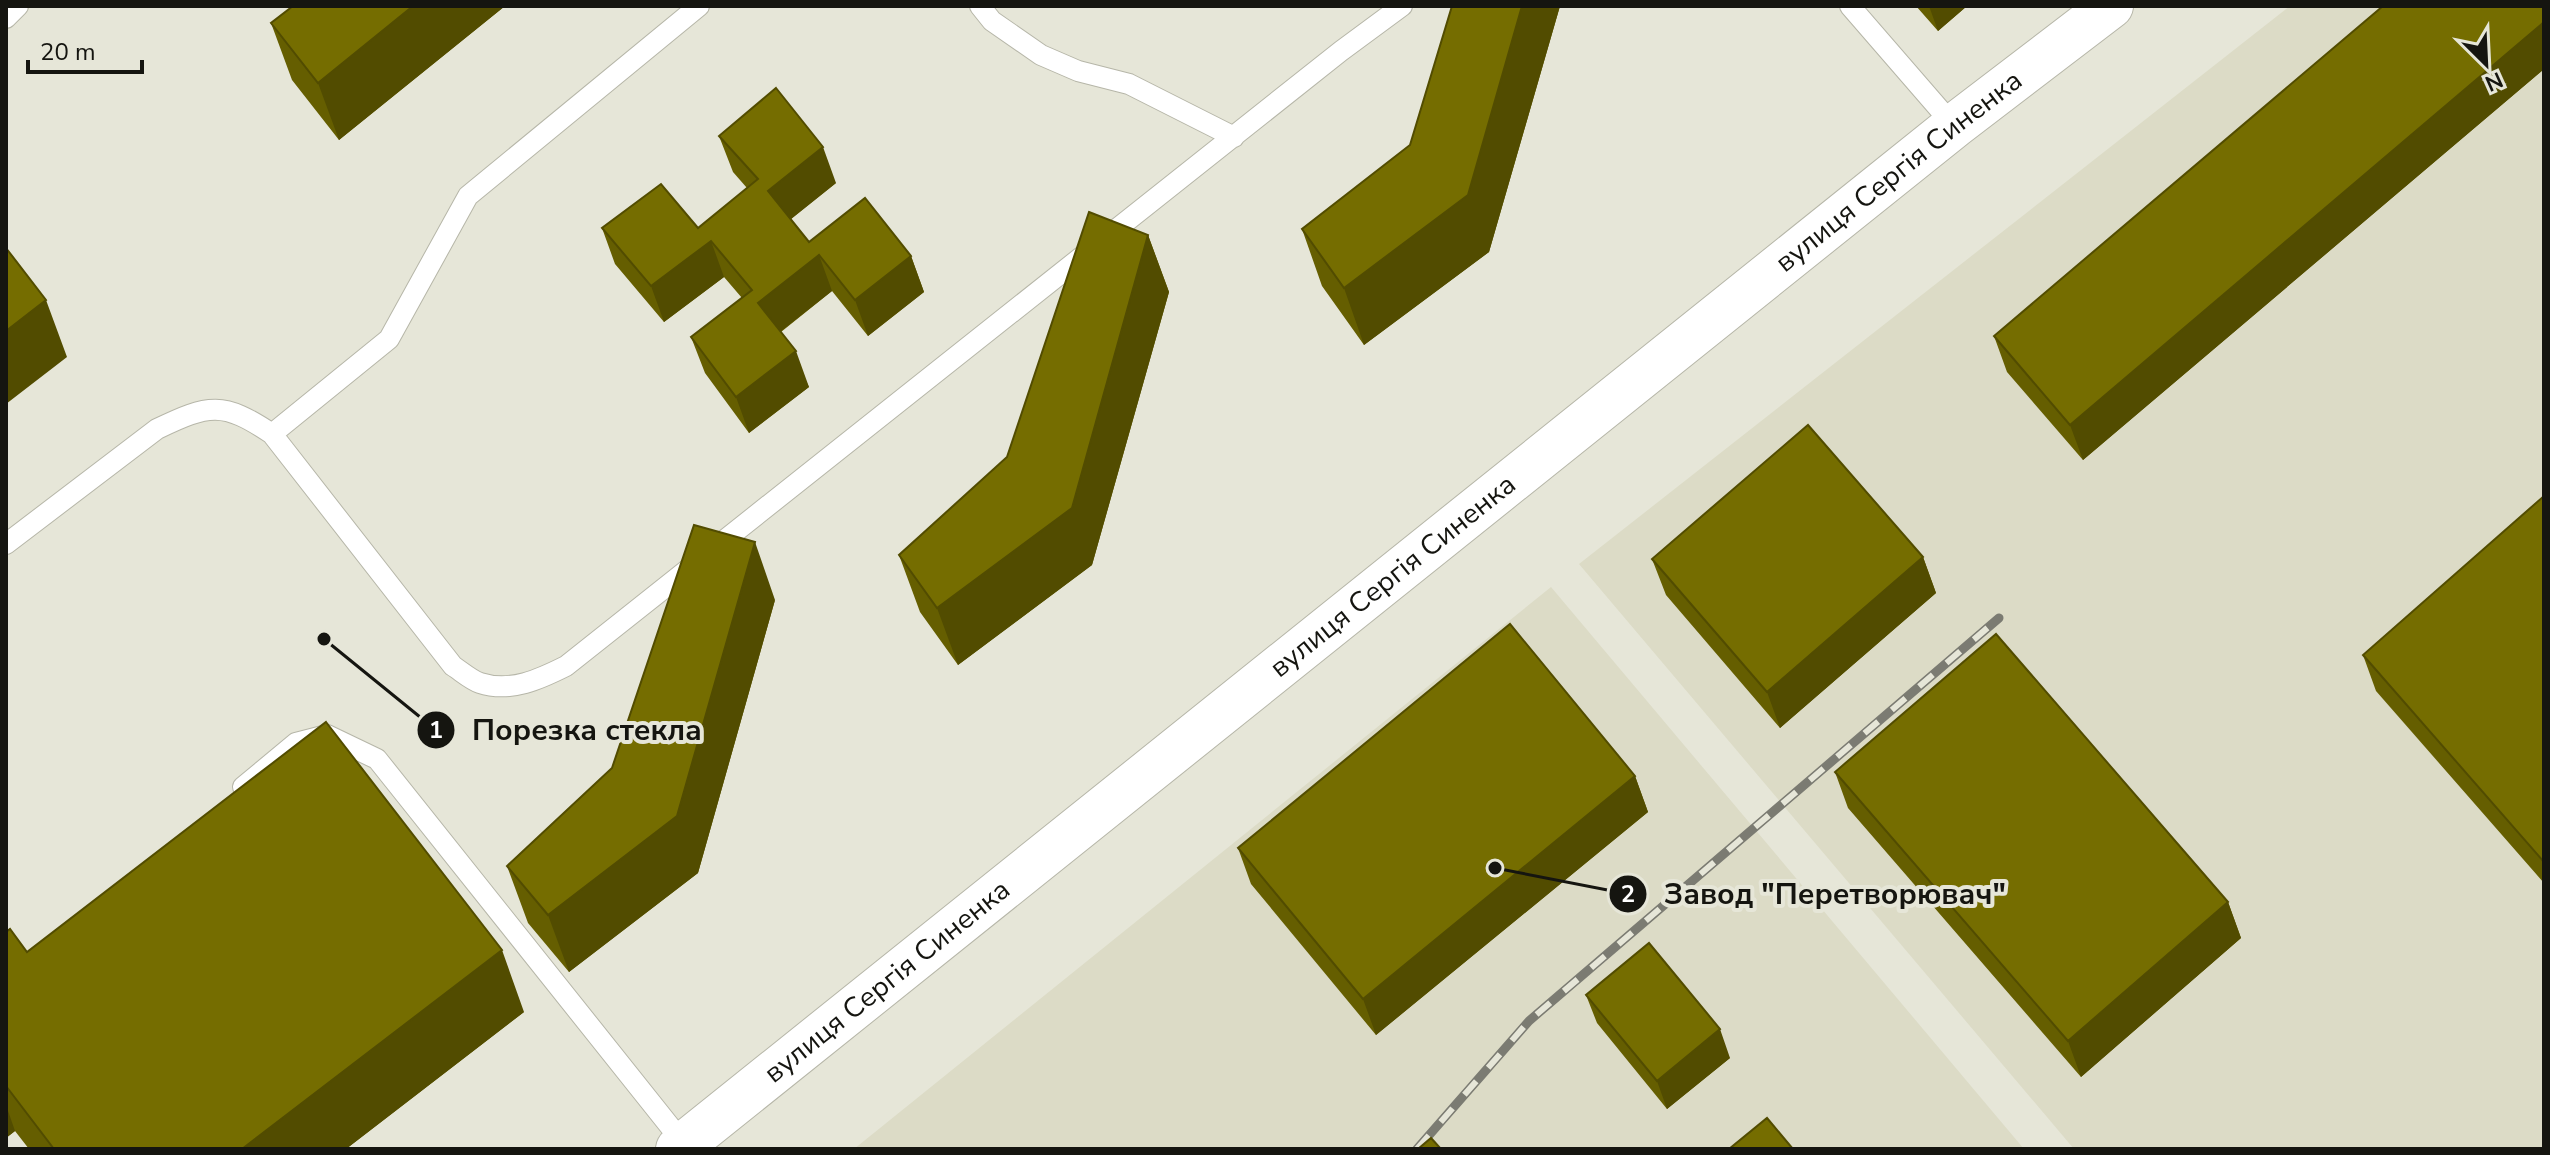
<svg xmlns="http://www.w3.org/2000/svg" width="2550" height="1155" font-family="'Nunito Sans',sans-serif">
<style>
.built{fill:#dcdbc6}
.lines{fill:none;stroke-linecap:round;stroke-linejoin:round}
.lane-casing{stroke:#b6b6a8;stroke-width:22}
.secondary-casing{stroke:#b6b6a8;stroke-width:46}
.lane{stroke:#fff;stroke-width:20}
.secondary{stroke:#fff;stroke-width:44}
.rail-casing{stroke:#7b7b72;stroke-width:9}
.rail{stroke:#e6e6d8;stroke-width:6;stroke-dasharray:18;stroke-linecap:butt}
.wall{fill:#655e00}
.shaded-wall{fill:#524c00}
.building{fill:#756d00;stroke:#524c00;stroke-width:2}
.labels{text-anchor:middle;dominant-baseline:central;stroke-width:8;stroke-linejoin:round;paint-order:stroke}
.street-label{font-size:28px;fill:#151510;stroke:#e6e6d8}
.leader{fill:none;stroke:#151510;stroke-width:3}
.callout-dot{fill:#151510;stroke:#e6e6d8;stroke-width:3}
.mark-label{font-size:24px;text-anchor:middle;font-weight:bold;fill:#fff}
.callout-label{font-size:30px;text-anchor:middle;font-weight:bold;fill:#151510;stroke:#e6e6d8;stroke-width:8;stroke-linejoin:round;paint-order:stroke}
</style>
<rect width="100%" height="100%" fill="#e6e6d8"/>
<path class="built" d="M2290,6H2544V1149H2074L1579,564Z
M1551,587L2024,1149H854Z"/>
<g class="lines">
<defs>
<path id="lane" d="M980,6L992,21L1041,55L1078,71L1129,84L1234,137
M1850,6L1954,126
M6,18L18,6
M272,434L453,666C461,671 471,680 480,683C511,693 540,679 566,666L1341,51L1402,6
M6,544L157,429C209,404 223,401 272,434L389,339L468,196L699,6
M243,787L296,743L327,735L377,759L684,1144"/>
<g id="secondary">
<path id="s1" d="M678,1149L1954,126L2111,6"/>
</g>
</defs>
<use href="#lane" class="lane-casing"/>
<use href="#secondary" class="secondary-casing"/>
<use href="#lane" class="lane"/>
<use href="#secondary" class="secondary"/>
<defs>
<path id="rail" d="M1417,1149L1529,1021L1999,618"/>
</defs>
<use href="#rail" class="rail-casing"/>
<use href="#rail" class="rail"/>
</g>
<path class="wall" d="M293,6H505L339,140L292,80L271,23Z
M1452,6H1560L1489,252L1364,345L1322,286L1302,229L1410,145Z
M1916,6H1967L1938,31Z
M2544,6V69L2083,460L2007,372L1994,336Z
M719,136L836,183L791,219L809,242L911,256L924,292L868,336L832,291L781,332L809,387L749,433L705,373L691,337L742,298L724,277L664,322L615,264L602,228H698L747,188L733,172Z
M1148,235L1169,292L1092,565L958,665L920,612L899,555L1007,457Z
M2544,496V883L2376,691L2363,655Z
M1923,557L1936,593L1780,728L1666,595L1652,559Z
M775,600L698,873L569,972L528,923L507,866L612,768Z
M1835,772L2228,902L2241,938L2081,1077L1848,808Z
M1635,776L1648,812L1376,1035L1251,884L1238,848Z
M6,932L27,952L524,1012L346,1149H29L15,1131L6,1138Z
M1586,995L1730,1058L1667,1109L1597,1023Z"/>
<path class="shaded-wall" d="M413,6H505L339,140L318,83Z
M1522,6H1560L1489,252L1364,345L1344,288Z
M1929,6H1967L1938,31Z
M2544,22V69L2083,460L2070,425Z
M823,147L836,183L781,227L768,191Z
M1148,235L1169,292L1092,565L958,665L937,608Z
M711,241L724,277L664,322L651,286Z
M819,255L832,291L771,339L758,303Z
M911,256L924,292L868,336L855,300Z
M46,300L67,357L6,404V331Z
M796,351L809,387L749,433L736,397Z
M755,542L775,600L698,873L569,972L548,915Z
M1923,557L1936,593L1780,728L1767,692Z
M1635,776L1648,812L1376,1035L1363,999Z
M2228,902L2241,938L2081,1077L2068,1041Z
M502,950L524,1012L346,1149H242Z
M1720,1029L1730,1058L1667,1109L1657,1081Z
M6,1105L15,1131L6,1138Z"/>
<path class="building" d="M293,6H413L318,83L271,23Z
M1452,6H1522L1468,195L1344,288L1302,229L1410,145Z
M2383,6H2544V22L2070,425L1994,336Z
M776,88L823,147L768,191L809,242L865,198L911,256L855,300L819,255L758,303L796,351L736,397L691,337L752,290L711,241L651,286L602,228L661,184L698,228L758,179L719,136Z
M1089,212L1148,235L1072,508L937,608L899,555L1007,457Z
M6,248L46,300L6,331Z
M1808,425L1923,557L1767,692L1652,559Z
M2544,496V862L2363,655Z
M694,525L755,542L677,816L548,915L507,866L612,768Z
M1510,624L1635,776L1363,999L1238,848Z
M1996,634L2228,902L2068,1041L1835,772Z
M326,722L502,950L242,1149H54L6,1086V932L10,929L27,952Z
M1649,943L1720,1029L1657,1081L1586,995Z
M1767,1118L1793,1149H1729Z
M1431,1138L1441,1149H1418Z"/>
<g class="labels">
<g class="street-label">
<text stroke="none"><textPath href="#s1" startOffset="1564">вулиця Сергія Синенка</textPath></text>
<text stroke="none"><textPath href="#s1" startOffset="916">вулиця Сергія Синенка</textPath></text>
<text stroke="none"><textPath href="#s1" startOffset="268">вулиця Сергія Синенка</textPath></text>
</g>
</g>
<path class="leader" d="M324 639L436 730M1495 868L1628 894"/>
<g class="callout-dot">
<circle cx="324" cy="639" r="8"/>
<circle cx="1495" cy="868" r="8"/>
<circle cx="436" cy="730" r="20"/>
<circle cx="1628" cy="894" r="20"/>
</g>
<g class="mark-label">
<text x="436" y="738">1</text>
<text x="1628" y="902">2</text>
</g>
<g class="callout-label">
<text x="587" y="740">Порезка стекла</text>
<text x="1835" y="904">Завод "Перетворювач"</text>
</g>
<rect width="2550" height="1155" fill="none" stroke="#151510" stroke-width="16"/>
<g transform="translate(2486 64) rotate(156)" stroke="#e6e6d8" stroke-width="6" paint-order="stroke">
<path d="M0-6L14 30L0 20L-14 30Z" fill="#151510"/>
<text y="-12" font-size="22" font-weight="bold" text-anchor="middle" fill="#151510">N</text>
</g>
<path d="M28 60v12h114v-12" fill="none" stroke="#151510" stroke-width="4"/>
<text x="40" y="60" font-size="24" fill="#151510" stroke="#e6e6d8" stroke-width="6" paint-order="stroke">20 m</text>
</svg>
